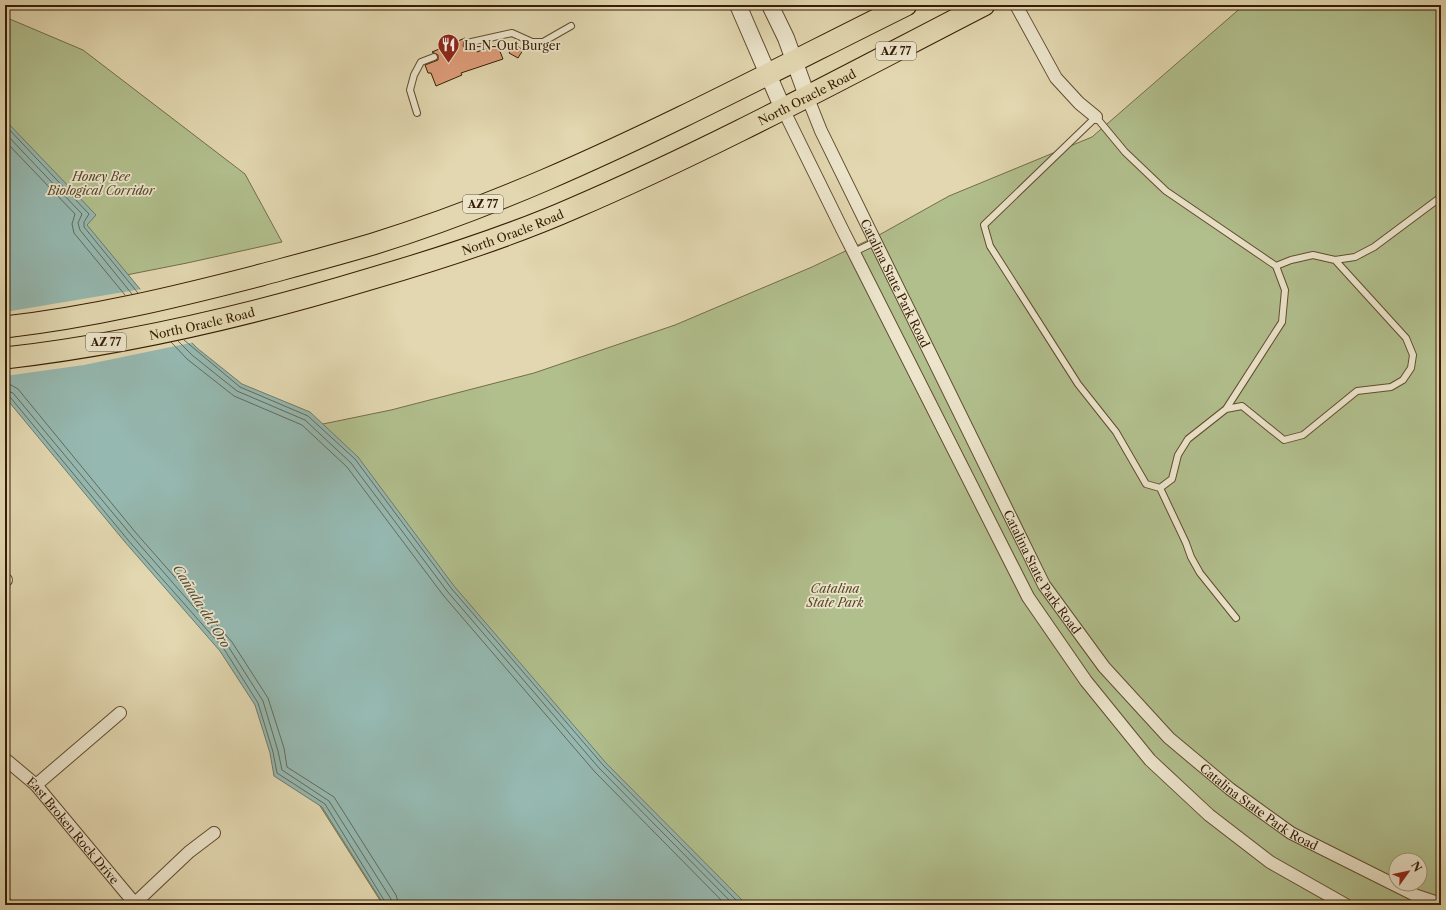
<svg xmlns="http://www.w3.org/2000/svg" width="1446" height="910" font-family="'Libre Caslon Text',serif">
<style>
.green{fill:#b1bf8d;stroke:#746e48;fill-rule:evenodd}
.water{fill:#95b8b0;stroke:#6f7a6b}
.pier{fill:#e2d7b0}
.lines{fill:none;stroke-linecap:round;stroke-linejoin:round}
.shore{stroke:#666a5a;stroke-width:1}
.building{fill:#df9d7a;stroke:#371d04}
.service-casing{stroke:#624c2f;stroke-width:8}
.minor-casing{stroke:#624c2f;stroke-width:14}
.tertiary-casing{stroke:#624c2f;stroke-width:18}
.trunk-casing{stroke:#371d04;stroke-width:23}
.service{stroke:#ece5cc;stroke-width:6}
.minor{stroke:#ece5cc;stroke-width:12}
.tertiary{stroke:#ece5cc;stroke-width:16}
.trunk{stroke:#e2d7b0;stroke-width:21}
.labels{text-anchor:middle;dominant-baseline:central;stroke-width:3.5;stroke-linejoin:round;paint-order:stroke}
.shield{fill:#ece5cc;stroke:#6d5940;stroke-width:1}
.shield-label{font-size:11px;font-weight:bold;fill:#371d04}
.poi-label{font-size:12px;fill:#371d04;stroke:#ece5cc;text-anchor:start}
.street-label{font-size:12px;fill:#371d04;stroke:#ece5cc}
.park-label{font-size:12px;font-style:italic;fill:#564626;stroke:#ece5cc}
.water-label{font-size:13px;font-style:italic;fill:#534c38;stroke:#ece5cc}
</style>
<rect width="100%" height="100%" fill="#e2d7b0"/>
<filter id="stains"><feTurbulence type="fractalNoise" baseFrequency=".005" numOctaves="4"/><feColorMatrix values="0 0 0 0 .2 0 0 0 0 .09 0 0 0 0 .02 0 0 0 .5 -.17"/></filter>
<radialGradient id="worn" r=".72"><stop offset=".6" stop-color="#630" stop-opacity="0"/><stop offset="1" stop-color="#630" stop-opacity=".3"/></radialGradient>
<path class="green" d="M1244,5H1441V905H383L97,455L318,425L391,410L534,373L675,325L812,267L879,235L949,196L1092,137ZM1396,860H1420V884H1396Z
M5,17L83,50L245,174L282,242L187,263L5,299Z"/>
<path class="water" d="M5,120L96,215L87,225L140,289L197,348L242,384L310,412L358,457L454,586L606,763L747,905H384L322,807L274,776L270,753L255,705L220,651L125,542L5,397Z"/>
<path class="pier" d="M142,289L195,342L84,365L5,376V312Z"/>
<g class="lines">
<path class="shore" d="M5,125L89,214L84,222V227L138,293
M5,133L82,214L78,223L80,230L132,294
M5,141L75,214L72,224L74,233L125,295
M184,340L240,387L308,416L355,459L451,588L603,765L741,905
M178,341L192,355L237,391L305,420L351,463L447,591L599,768L734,905
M171,342L187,359L234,396L302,425L347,467L443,595L595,772L726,905
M5,384L11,385L18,389L136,533L232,642L268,698L284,748L287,767L334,797L396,895L399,905
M5,390L13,393L132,536L228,646L263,701L278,751L282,770L329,801L391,899L392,905
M5,395L10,397L128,540L224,649L258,703L273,752L277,773L325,804L387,905"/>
</g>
<path class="building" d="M465,38L463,46L469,49L475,46L477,52L497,44L503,59L461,73L462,75L436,86L431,73H428L425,65L438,60V55L432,52Z
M514,44L523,50L518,58L509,53Z"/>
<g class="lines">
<defs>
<path id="service" d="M467,43L512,33L532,42H543L571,26
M417,113L410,90L414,75L421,62L434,57
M1096,117L1125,152L1166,191L1276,266L1291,260L1313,255L1335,260L1406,338L1413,355L1411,368L1403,380L1391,387L1357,391L1303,435L1284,440L1242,406L1226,409L1188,439L1178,455L1172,479L1160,488L1146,484L1116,432L1078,384L990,246L984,225Z
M854,252L875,242
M1335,260L1355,257L1374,247L1441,197
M1226,409L1282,322L1285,290L1276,266
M1160,488L1186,543L1191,557L1200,573L1236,618"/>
<g id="minor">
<path d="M1016,5L1056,78L1079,103L1096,117"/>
<path id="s1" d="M807,96L821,131L1044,585L1104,667L1169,738L1230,789L1291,833L1417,896L1441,904"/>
<path d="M783,109L842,229L1028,597L1086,681L1150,760L1209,815L1270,862L1346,905"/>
<path d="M5,580H6"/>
<path id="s2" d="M5,759L36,785L136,905"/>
<path d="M36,785L120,713"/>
<path d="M5,903L6,905"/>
<path d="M133,905L189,852L214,833"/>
</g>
<path id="tertiary" d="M738,5L783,109
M770,5L786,38L807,96"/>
<g id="trunk">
<path d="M5,327C92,317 176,297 261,275C298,265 336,255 373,244C431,226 489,204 545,180C668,127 787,64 906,5"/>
<path id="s3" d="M5,358C128,344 251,315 370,279C439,259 508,237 574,208C714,148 848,75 984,5"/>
</g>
</defs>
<use href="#service" class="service-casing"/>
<use href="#minor" class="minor-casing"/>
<use href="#tertiary" class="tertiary-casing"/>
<use href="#trunk" class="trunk-casing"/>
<use href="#service" class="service"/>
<use href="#minor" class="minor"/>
<use href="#tertiary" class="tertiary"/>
<use href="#trunk" class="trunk"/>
</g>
<defs>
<symbol id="restaurant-pin" viewBox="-11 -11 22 30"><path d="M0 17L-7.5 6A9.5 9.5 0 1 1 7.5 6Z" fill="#8f2418" stroke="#ece5cc"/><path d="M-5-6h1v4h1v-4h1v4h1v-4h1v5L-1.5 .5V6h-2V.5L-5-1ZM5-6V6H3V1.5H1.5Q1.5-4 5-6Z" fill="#fff"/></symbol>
</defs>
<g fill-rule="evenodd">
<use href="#restaurant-pin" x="436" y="32" width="25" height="34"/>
</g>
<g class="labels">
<g class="shield">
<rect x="876" y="42" width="40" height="18" rx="3"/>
<rect x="463" y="195" width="40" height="18" rx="3"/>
<rect x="86" y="333" width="40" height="18" rx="3"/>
</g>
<g class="shield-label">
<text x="896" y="51">AZ 77</text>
<text x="483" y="204">AZ 77</text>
<text x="106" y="342">AZ 77</text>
</g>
<g class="poi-label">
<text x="464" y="45">In-N-Out Burger</text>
</g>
<g class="street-label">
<text stroke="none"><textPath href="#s3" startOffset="848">North Oracle Road</textPath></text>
<text stroke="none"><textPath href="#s3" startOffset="524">North Oracle Road</textPath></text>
<text stroke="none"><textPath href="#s1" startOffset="207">Catalina State Park Road</textPath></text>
<text stroke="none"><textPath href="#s3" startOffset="200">North Oracle Road</textPath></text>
<text stroke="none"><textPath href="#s1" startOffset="531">Catalina State Park Road</textPath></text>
<text stroke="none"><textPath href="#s1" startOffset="855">Catalina State Park Road</textPath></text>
<text stroke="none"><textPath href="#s2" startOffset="99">East Broken Rock Drive</textPath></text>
</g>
<g class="park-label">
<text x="101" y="176">Honey Bee<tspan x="101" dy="14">Biological Corridor</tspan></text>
<text x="835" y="588">Catalina<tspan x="835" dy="14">State Park</tspan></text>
</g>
<g class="water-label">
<text transform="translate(202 606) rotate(58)">Cañada del Oro</text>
</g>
</g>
<rect width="1446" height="910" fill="none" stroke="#e2d7b0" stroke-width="20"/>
<rect x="6" y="6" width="1434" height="898" fill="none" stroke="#371d04" stroke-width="2"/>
<rect x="10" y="10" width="1426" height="890" fill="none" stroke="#371d04"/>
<g transform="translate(1408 872) rotate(57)"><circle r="19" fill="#ece5cc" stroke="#a4957c"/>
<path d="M0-3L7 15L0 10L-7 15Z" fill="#8f2418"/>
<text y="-6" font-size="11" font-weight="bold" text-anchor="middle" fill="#371d04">N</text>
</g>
<rect width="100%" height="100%" filter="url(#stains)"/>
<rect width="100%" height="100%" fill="url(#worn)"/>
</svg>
